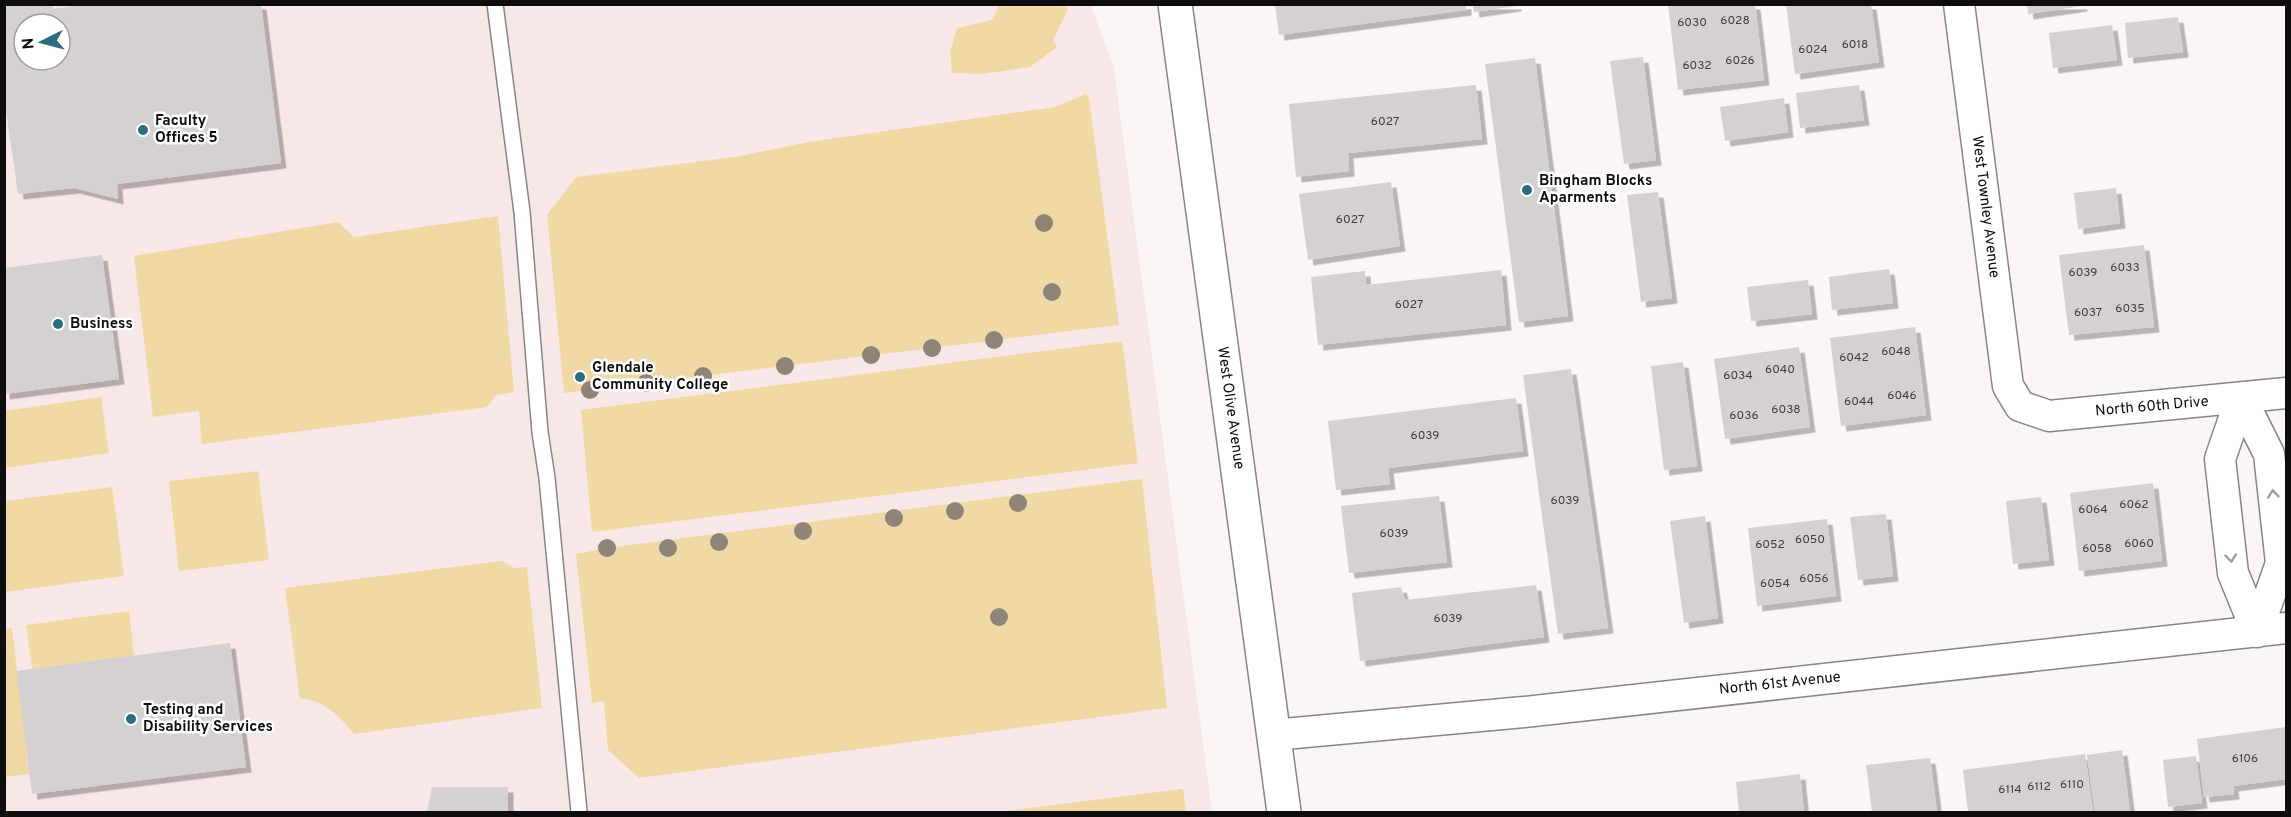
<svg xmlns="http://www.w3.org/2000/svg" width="2291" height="817" font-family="Overpass,sans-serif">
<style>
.built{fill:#f7e8e7;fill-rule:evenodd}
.green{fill:#f1d9a5}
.building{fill:#d5d0d2;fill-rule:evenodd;filter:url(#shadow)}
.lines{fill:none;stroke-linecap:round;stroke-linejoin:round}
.service-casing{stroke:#8a8585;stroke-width:18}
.minor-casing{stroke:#8a8585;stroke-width:33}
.secondary-casing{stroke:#8a8585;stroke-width:36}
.service{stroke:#fff;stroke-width:15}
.minor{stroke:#fff;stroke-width:30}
.secondary{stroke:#fff;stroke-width:33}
.tree{fill:#8e8578}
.oneway{stroke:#9f9e9e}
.poi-dot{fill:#2b6c80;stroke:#fff;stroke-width:2}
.labels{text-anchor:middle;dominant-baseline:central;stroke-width:5;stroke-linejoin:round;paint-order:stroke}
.number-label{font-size:12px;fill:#403d3e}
.poi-label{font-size:15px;font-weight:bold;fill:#0e0c0c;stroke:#fff;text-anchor:start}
.street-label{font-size:15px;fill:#0e0c0c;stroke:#fff}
</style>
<defs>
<filter id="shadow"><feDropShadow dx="5.5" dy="5.5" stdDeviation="0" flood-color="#0004"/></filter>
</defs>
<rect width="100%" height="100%" fill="#fbf5f5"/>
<path class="built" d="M5,5H1091L1114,68L1212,812H5ZM24,24H60V60H24Z"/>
<path class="green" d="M1000,4L1067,5V11L1053,40L1057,47L1030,67L982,74L952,73L950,52L957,28L992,20Z
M1086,94L1089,98L1119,325L564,393L547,215L576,177L735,157L809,142L1055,107Z
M498,216L514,392L496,395L487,407L202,444L199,411L153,417L134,256L338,222L354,237Z
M1122,341L1138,463L592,532L581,410Z
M101,397L109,453L5,468V411Z
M258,471L269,560L179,571L169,481Z
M1142,479L1167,708L639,778L608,750L604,701L592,703L576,554L607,548Z
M112,487L124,576L5,592V501Z
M502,561L514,568L527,567L542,708L354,734C342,718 322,698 300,699L285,588Z
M129,611L134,656L32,669L26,625Z
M12,628L29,774L5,777L4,629Z
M1183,789L1186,812H998L1182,789Z"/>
<path class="building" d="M4,4H53V9L87,4H261L281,163L117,184L118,199L74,188L18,194L4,96ZM24,24H60V60H24Z
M1275,4H1466V10L1279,35Z
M1473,4H1516V6L1474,12Z
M1668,4H1755L1764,80L1678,90Z
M1786,4H1871L1879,62L1795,74Z
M2027,4H2082V6L2028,14Z
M2178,17L2183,52L2128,58L2125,23Z
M2112,25L2117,60L2053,68L2049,33Z
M1643,57L1656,160L1624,164L1610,61Z
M1535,58L1568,316L1519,322L1485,64Z
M1476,85L1482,139L1348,153L1349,171L1296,177L1289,104Z
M1859,85L1864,120L1800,128L1796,93Z
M1784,98L1788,132L1725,141L1720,107Z
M1391,182L1400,246L1308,260L1299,194Z
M2116,188L2120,223L2078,229L2074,193Z
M1658,192L1672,298L1641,302L1627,195Z
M2144,245L2154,327L2069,335L2059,255Z
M102,255L119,379L4,394V268Z
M1889,269L1893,303L1832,310L1829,277Z
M1501,270L1506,325L1318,345L1311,277L1365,271L1366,285Z
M1808,280L1812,314L1751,321L1747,287Z
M1915,327L1926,415L1841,426L1830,338Z
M1799,347L1810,427L1725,439L1714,359Z
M1683,362L1697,466L1664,470L1651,366Z
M1571,369L1608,628L1558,634L1523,375Z
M1516,398L1523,451L1388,468L1390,484L1336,490L1328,421Z
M2153,483L2162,561L2079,571L2070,493Z
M1439,496L1447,562L1349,573L1341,506Z
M2041,497L2049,560L2013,564L2006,501Z
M1886,514L1893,576L1858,580L1850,517Z
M1705,516L1718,618L1684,623L1670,521Z
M1827,519L1836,596L1757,606L1748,528Z
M1536,585L1544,637L1360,661L1352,593L1401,587L1405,600Z
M230,643L246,767L32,794L16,671Z
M2286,727V779L2233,786L2234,794L2204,797L2197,739Z
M2122,750L2130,812H2095L2087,755Z
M2085,754L2093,812H2058V811L2042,812H1968L1963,770Z
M2196,756L2202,803L2168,807L2163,760Z
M1930,758L1937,812H1872L1866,765Z
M1800,774L1804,812H1739L1736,782Z
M432,787H508V812H427Z"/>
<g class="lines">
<defs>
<path id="service" d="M495,4L522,212L540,432L547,478L579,812"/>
<path id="minor" d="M1959,4L2008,386L2020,406L2049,416L2286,393
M2241,398L2269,454L2281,563L2257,632
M2241,398L2220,459L2233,573L2257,632
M1273,735L1524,712L2286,628"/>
<path id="secondary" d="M1175,4L1284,812"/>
</defs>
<use href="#service" class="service-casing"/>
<use href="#minor" class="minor-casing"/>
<use href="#secondary" class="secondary-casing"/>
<use href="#service" class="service"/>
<use href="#minor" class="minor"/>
<use href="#secondary" class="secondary"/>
</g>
<g class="tree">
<circle cx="1044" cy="223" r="9"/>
<circle cx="1052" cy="292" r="9"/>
<circle cx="994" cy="340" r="9"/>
<circle cx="932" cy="348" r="9"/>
<circle cx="871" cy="355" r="9"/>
<circle cx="785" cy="366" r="9"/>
<circle cx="703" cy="376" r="9"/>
<circle cx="646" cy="383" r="9"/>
<circle cx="590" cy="390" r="9"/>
<circle cx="1018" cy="503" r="9"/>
<circle cx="955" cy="511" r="9"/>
<circle cx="894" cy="518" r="9"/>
<circle cx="803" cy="531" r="9"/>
<circle cx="719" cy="542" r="9"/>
<circle cx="607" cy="548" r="9"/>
<circle cx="668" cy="548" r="9"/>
<circle cx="999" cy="617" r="9"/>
</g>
<defs><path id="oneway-chevron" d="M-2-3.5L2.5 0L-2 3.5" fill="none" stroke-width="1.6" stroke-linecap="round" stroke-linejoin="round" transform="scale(1.5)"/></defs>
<g class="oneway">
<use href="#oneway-chevron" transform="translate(2273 494) rotate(-96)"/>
<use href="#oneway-chevron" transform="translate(2231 558) rotate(83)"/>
</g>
<g class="poi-dot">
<circle cx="143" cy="130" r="6"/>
<circle cx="1527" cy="190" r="6"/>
<circle cx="58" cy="324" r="6"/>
<circle cx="580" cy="377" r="6"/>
<circle cx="131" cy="719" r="6"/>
</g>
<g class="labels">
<g class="number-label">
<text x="1735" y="21">6028</text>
<text x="1692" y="23">6030</text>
<text x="1855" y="45">6018</text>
<text x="1813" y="50">6024</text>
<text x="1740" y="61">6026</text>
<text x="1697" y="66">6032</text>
<text x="1385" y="122">6027</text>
<text x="1350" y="220">6027</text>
<text x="2125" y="268">6033</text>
<text x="2083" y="273">6039</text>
<text x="1409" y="305">6027</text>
<text x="2130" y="309">6035</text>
<text x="2088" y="313">6037</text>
<text x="1896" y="352">6048</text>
<text x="1854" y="358">6042</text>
<text x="1780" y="370">6040</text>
<text x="1738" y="376">6034</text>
<text x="1902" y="396">6046</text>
<text x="1859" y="402">6044</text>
<text x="1786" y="410">6038</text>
<text x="1744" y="416">6036</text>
<text x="1425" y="436">6039</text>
<text x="1565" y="501">6039</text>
<text x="2134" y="505">6062</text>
<text x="2093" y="510">6064</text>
<text x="1394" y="534">6039</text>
<text x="1810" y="540">6050</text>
<text x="2139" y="544">6060</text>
<text x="1770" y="545">6052</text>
<text x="2097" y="549">6058</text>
<text x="1814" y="579">6056</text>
<text x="1775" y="584">6054</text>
<text x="1448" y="619">6039</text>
<text x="2245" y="759">6106</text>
<text x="2072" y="785">6110</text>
<text x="2039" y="787">6112</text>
<text x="2010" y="790">6114</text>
</g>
<g class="poi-label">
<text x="155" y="121">Faculty<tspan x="155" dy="17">Offices 5</tspan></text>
<text x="1539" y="181">Bingham Blocks<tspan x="1539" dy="17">Aparments</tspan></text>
<text x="70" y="324">Business</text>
<text x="592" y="368">Glendale<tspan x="592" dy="17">Community College</tspan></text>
<text x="143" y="710">Testing and<tspan x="143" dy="17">Disability Services</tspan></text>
</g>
<g class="street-label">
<text transform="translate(1985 207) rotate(83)">West Townley Avenue</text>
<text transform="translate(2152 407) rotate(-5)">North 60th Drive</text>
<text transform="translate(1230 408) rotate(82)">West Olive Avenue</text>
<text transform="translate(1780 684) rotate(-6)">North 61st Avenue</text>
</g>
</g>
<rect width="2291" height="817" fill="none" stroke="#0e0c0c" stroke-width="12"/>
<g transform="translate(42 42) rotate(264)"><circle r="28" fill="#ffffff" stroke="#9f9e9e" stroke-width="1.5"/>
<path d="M0-4.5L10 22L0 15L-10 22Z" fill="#2b6c80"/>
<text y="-9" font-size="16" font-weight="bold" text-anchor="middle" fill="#0e0c0c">N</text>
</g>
</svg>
